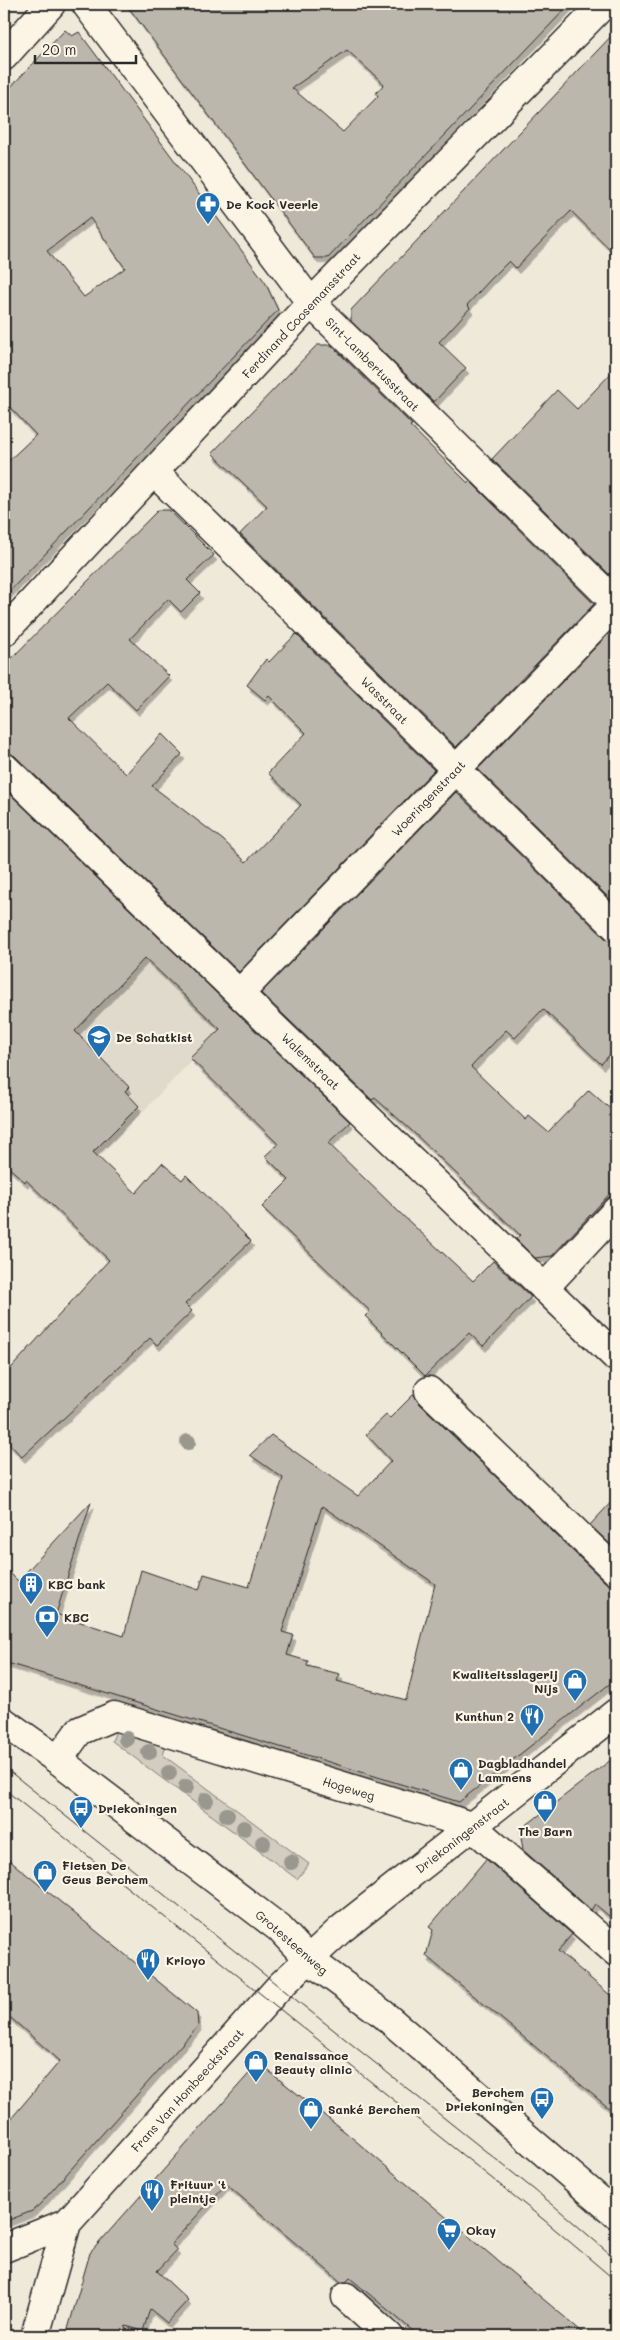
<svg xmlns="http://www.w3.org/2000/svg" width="620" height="2340" font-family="Mali,sans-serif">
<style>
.built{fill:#e0dacc}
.green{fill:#d2cdc0;stroke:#7e7c76}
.building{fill:#bcb7ac;stroke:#2b2b2b;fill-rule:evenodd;filter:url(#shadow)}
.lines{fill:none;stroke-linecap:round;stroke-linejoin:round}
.minor-casing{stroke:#2b2b2b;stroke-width:31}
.major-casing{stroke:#2b2b2b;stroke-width:31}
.minor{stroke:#fcf5e5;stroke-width:28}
.major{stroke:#fcf5e5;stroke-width:28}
.tram{stroke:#2b2b2b;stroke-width:1}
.tree{fill:#9a978e}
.labels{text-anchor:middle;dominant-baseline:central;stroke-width:4.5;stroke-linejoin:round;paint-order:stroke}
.poi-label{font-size:12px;font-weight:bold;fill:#2b2b2b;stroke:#fcf5e5;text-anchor:start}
.street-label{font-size:12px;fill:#2b2b2b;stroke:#fcf5e5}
</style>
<defs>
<filter id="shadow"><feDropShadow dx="3" dy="5.5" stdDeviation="0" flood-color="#0004"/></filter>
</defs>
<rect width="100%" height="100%" fill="#efe9da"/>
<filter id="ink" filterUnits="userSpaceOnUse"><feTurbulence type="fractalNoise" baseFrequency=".02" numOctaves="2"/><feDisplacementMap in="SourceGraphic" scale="10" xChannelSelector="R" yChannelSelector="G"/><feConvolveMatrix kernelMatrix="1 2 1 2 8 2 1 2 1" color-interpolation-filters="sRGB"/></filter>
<g filter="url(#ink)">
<path class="built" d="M127,905L238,1012L84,1173L4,1104V990L26,1011Z"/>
<path class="green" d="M118,1726L167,1743L163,1755L309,1864L297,1879L112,1741Z"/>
<path class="building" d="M126,4H570L328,258H315ZM347,50L384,84L376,93L378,96L343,132L292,88Z
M65,30L72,36L79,32L265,282L278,310L4,597V465L36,435L4,401V94ZM90,218L125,268L84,297L47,251Z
M616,31V255L571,211L516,268L509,261L490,280L467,305L470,308L439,342L466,368L434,402L351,321V310Z
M317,345H331L412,425L410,426L468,483L470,481L594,604L456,747L240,534L267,506L212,453Z
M616,368V581L492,459L557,390L577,409Z
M158,510H169L214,555L187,580L200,593L181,612L168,599L130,639L169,676L136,710L107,682L69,718L126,774L162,734L182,754L152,786L223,840L246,862L301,805L268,773L306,733L269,696L265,700L247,685L266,659L269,662L296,634L434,770L239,972L15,756L4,752V666Z
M616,626V905L478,769Z
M4,788L350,1122L328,1143L399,1212L473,1281L493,1261L531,1297L483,1346L469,1333L425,1376L365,1316L370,1311L262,1207L289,1180L265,1156L278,1144L190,1058L220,1029L145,958L75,1031L129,1087L125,1091L139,1106L93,1152L136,1193L162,1163L182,1180L186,1175L251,1241L185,1304L192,1311L157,1345L150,1338L22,1457L4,1438V1376L109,1260L26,1180L25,1182L4,1163Z
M456,792L605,938L616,942V1048L601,1064L543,1009L515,1038L506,1030L471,1067L526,1120L529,1116L548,1132L589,1090L616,1114V1187L552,1256L535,1258L516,1239L520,1235L411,1130L375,1098L372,1100L261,993Z
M414,1394L418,1402L605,1582L616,1586V1679L459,1802L4,1662V1567L18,1581L91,1502L56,1614L124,1636L141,1570L199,1590L204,1574L249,1587L283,1478L250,1455L271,1435L358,1496L391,1461L366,1434L386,1415L390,1418ZM322,1506L435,1584L406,1700L337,1681L340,1674L307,1666L308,1661L287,1655L293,1635L282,1632Z
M616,1497V1550L590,1525Z
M616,1756V1922L595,1904L591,1910L523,1850L520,1830Z
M4,1856L197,2013L198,2026L40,2204L32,2211L4,2222V2127L60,2061L4,2012Z
M486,1859L572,1934L558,1951L616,2000V2114L426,1956L433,1930L429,1927Z
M254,2068H265L344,2131L587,2336H419L350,2278L346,2282H341L226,2184L171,2244L177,2250L157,2271L188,2300L167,2323L150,2309L143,2331L126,2326L124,2336H66L90,2253Z"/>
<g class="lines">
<defs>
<path id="minor" d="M86,4L311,303L616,603
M4,56L51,4
M154,472L616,927
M4,632L311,303L604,4
M4,767L616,1357
M240,993L616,604
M544,1288L616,1211
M429,1391L616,1571
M58,1760L79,1731L114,1716L444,1817L473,1827L616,1952
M4,2248L67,2223L280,1986L340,1930L616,1713
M346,2297L389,2336
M35,2336L67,2223"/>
<path id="major" d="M4,1722L58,1760L279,1928L308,1959L383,2014L616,2214"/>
</defs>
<use href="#minor" class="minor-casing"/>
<use href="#major" class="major-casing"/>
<use href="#minor" class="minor"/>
<use href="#major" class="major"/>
<path class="tram" d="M4,1767L552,2204L616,2259
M4,1789L544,2220L616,2281"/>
</g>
<g class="tree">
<circle cx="188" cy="1442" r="8"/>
<circle cx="126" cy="1739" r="8"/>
<circle cx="149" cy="1752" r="8"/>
<circle cx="169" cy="1773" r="8"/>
<circle cx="186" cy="1787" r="8"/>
<circle cx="206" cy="1800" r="8"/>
<circle cx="227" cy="1815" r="8"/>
<circle cx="244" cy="1828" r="8"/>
<circle cx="263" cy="1843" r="8"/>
<circle cx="291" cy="1862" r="8"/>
</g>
</g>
<defs>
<symbol id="pharmacy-pin" viewBox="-11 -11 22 30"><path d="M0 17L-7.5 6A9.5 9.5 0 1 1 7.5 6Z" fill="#1f6fb2" stroke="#fcf5e5"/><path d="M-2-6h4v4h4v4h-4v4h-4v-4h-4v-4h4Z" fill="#fff"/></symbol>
<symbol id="school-pin" viewBox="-11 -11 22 30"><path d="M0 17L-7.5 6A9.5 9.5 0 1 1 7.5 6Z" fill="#1f6fb2" stroke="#fcf5e5"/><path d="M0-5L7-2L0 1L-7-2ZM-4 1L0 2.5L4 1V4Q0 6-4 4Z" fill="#fff"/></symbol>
<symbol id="building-pin" viewBox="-11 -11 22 30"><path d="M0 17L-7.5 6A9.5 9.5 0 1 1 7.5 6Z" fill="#1f6fb2" stroke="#fcf5e5"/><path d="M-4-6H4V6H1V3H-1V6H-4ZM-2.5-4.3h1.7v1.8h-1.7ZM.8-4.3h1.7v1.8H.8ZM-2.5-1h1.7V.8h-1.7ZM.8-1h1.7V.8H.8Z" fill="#fff"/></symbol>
<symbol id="bank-pin" viewBox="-11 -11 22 30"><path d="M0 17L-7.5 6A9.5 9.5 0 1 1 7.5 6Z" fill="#1f6fb2" stroke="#fcf5e5"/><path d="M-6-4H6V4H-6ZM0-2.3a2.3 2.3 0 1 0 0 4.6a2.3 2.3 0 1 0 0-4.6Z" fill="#fff"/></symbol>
<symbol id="shop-pin" viewBox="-11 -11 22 30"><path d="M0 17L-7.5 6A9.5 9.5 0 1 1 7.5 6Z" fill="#1f6fb2" stroke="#fcf5e5"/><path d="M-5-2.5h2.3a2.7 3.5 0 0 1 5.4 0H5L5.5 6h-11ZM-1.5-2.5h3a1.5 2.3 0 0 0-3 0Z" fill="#fff"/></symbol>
<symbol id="restaurant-pin" viewBox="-11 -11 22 30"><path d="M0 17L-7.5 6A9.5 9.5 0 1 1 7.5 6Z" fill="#1f6fb2" stroke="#fcf5e5"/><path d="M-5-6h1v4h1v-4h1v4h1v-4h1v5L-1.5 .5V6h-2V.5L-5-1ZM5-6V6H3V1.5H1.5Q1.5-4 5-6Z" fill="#fff"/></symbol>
<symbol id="bus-pin" viewBox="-11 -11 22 30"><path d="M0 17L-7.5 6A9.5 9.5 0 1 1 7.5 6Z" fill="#1f6fb2" stroke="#fcf5e5"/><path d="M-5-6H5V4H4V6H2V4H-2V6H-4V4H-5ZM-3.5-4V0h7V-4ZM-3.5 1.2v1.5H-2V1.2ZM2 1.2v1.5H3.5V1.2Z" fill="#fff"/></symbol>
<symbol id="supermarket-pin" viewBox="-11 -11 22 30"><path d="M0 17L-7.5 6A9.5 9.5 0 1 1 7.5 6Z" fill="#1f6fb2" stroke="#fcf5e5"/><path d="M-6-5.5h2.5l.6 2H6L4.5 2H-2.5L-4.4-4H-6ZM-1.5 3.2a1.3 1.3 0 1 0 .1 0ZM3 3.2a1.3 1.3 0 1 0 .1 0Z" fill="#fff"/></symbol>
</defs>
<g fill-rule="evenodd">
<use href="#pharmacy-pin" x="194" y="190" width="28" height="38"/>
<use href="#school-pin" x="85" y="1023" width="28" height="38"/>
<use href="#building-pin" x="17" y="1570" width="28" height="38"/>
<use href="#bank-pin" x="33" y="1603" width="28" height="38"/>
<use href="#shop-pin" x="561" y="1667" width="28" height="38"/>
<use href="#restaurant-pin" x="518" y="1702" width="28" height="38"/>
<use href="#shop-pin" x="447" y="1756" width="28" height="38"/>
<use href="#shop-pin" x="531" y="1788" width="28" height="38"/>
<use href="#bus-pin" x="67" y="1794" width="28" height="38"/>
<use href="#shop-pin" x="31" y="1858" width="28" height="38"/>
<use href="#restaurant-pin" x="134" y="1946" width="28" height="38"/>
<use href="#shop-pin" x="242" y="2048" width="28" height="38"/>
<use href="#bus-pin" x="528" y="2085" width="28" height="38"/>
<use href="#shop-pin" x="297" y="2095" width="28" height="38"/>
<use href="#restaurant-pin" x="138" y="2177" width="28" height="38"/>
<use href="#supermarket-pin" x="435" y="2216" width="28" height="38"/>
</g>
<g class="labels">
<g class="poi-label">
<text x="226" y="204">De Kock Veerle</text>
<text x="116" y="1037">De Schatkist</text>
<text x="48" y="1584">KBC bank</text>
<text x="64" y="1617">KBC</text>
<text x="558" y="1674" text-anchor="end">Kwaliteitsslagerij<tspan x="558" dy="14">Nijs</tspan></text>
<text x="514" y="1716" text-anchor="end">Kunthun 2</text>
<text x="478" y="1763">Dagbladhandel<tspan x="478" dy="14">Lammens</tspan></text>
<text x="98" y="1808">Driekoningen</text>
<text x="545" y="1831" text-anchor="middle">The Barn</text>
<text x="62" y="1865">Fietsen De<tspan x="62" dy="14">Geus Berchem</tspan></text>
<text x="166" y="1960">Krioyo</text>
<text x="274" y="2055">Renaissance<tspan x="274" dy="14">Beauty clinic</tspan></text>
<text x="524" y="2092" text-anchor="end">Berchem<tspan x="524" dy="14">Driekoningen</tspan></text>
<text x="328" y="2109">Sanké Berchem</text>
<text x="170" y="2184">Frituur 't<tspan x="170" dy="14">pleintje</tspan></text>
<text x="466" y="2230">Okay</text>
</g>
<g class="street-label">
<text transform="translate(301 315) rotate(-47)">Ferdinand Coosemansstraat</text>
<text transform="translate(373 364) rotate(45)">Sint-Lambertusstraat</text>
<text transform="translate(385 700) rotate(45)">Wasstraat</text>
<text transform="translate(428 798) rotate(-46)">Woeringenstraat</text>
<text transform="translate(311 1061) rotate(44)">Walemstraat</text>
<text transform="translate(349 1788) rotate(17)">Hogeweg</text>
<text transform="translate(462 1835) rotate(-38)">Driekoningenstraat</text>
<text transform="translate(292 1942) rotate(41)">Grotesteenweg</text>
<text transform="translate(187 2090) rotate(-48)">Frans Van Hombeeckstraat</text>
</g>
</g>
<rect width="620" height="2340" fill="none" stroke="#fcf5e5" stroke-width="20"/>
<rect x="10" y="10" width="600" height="2320" fill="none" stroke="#2b2b2b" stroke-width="2" filter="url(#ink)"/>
<path d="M35 55v8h101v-8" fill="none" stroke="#2b2b2b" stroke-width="2.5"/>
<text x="42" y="55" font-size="15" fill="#2b2b2b" stroke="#fcf5e5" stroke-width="4" paint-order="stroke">20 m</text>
</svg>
